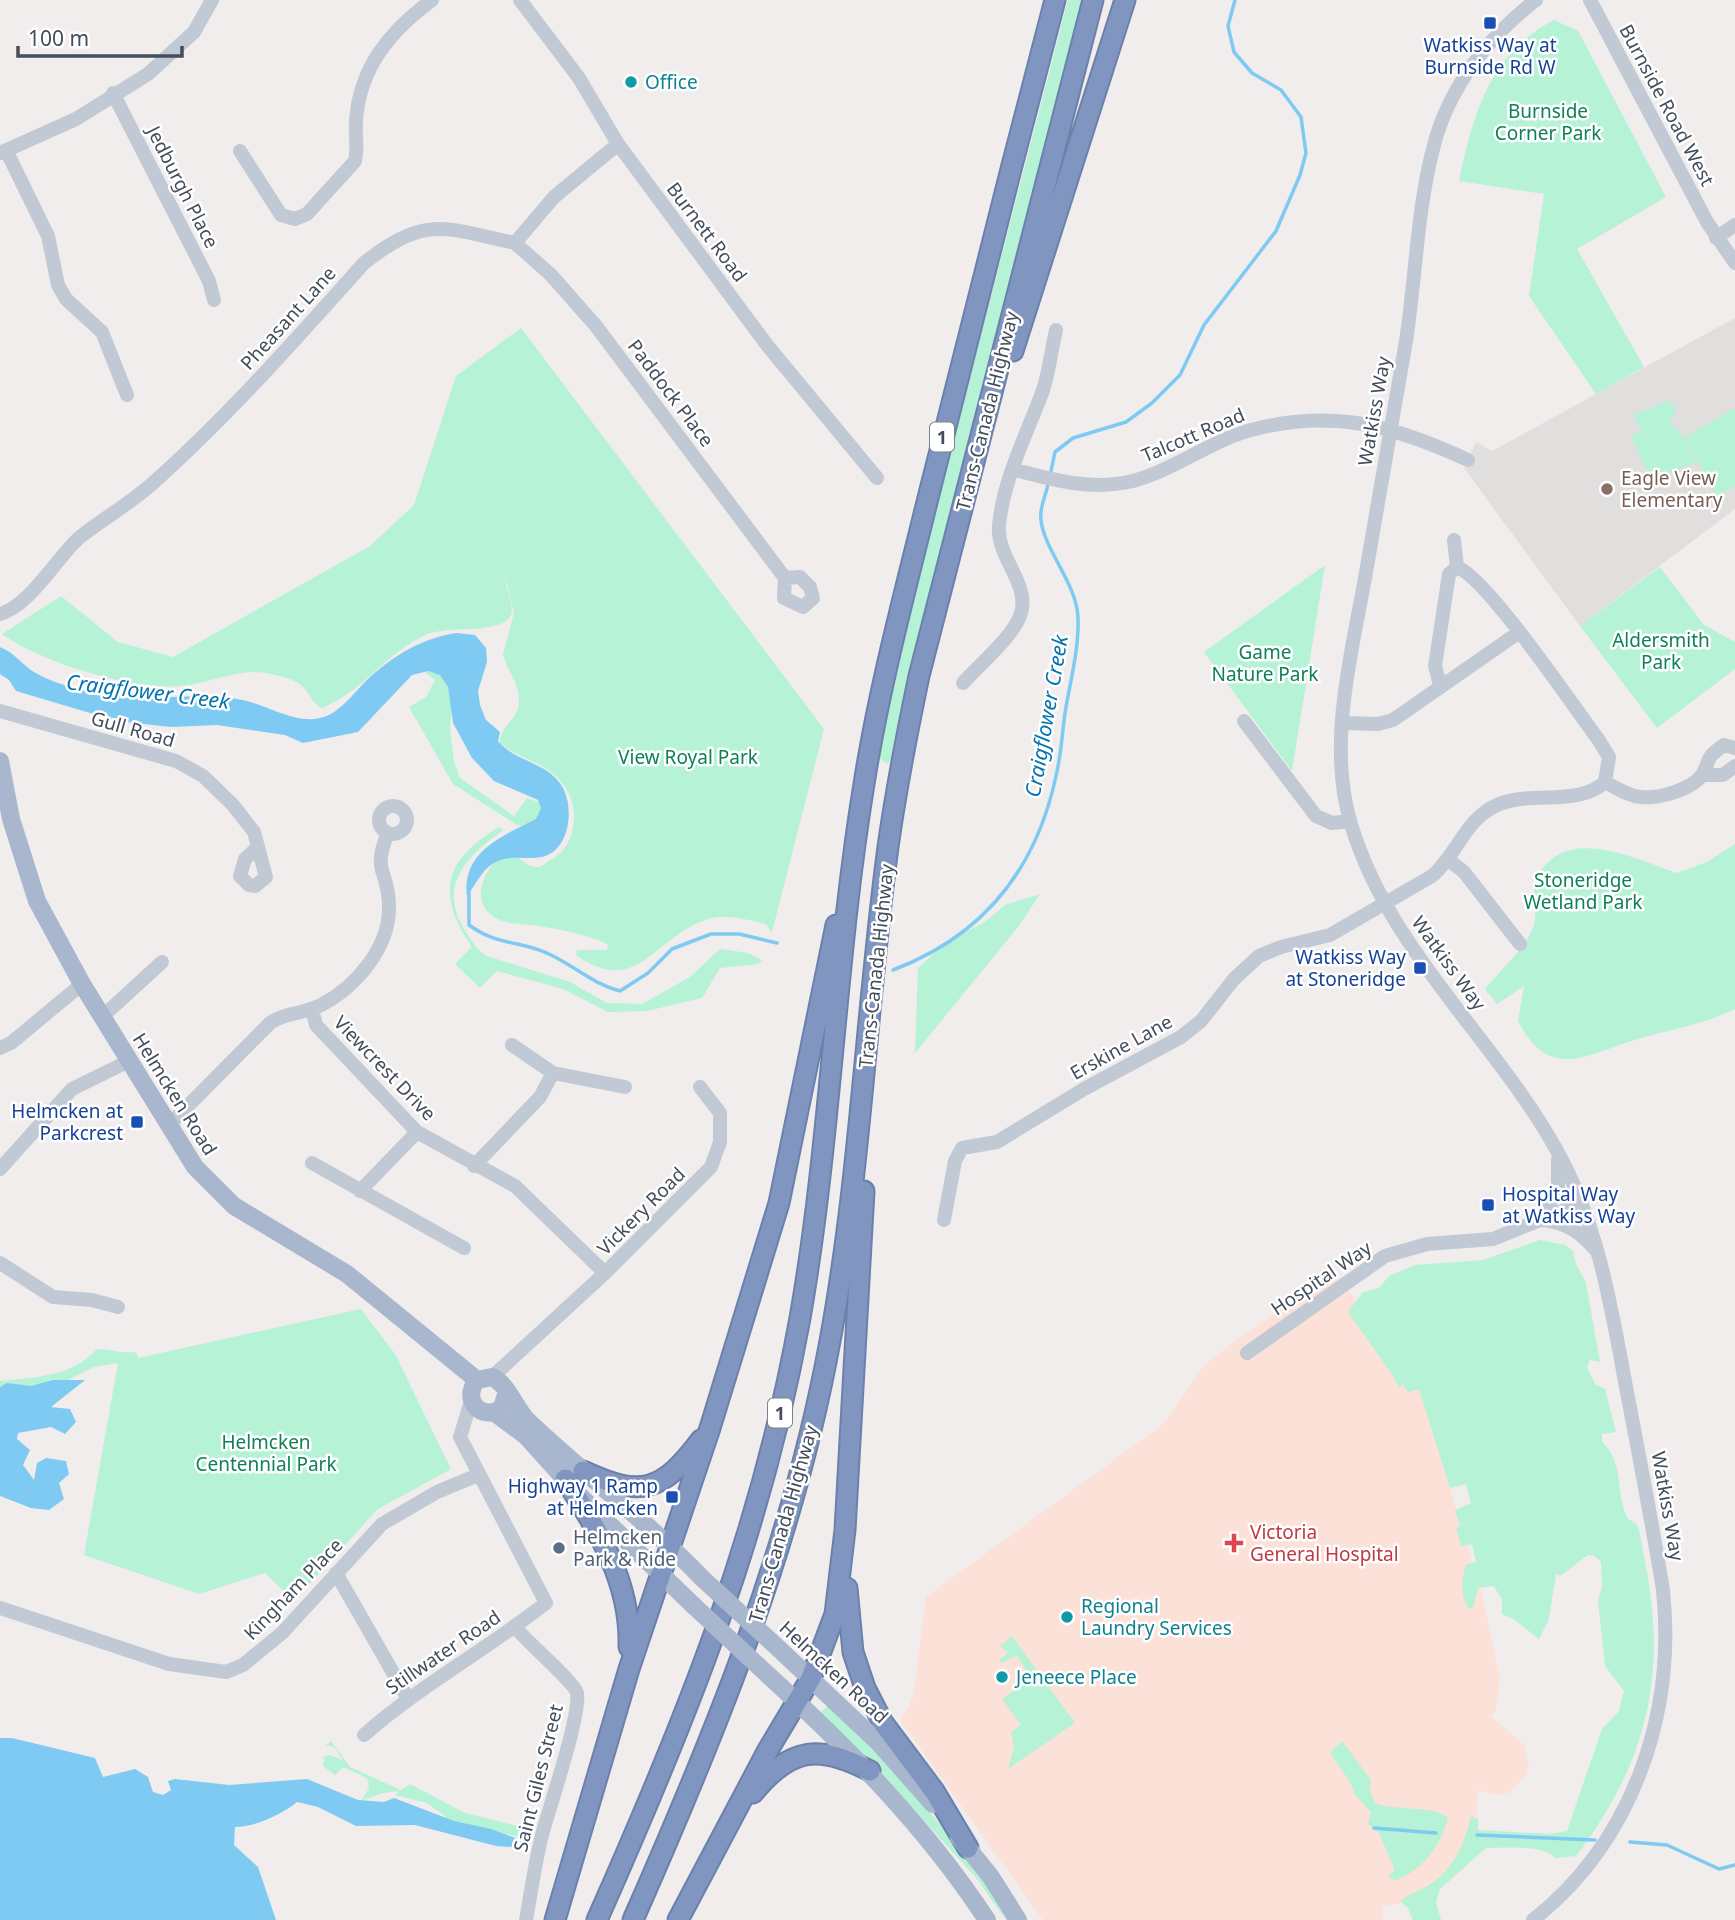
<svg xmlns="http://www.w3.org/2000/svg" width="1735" height="1920" font-family="'Noto Sans',sans-serif">
<style>
.education{fill:#e1dede}
.medical{fill:#fce1d9}
.green{fill:#b6f2d5}
.water{fill:#7fcaf2}
.lines{fill:none;stroke-linecap:round;stroke-linejoin:round}
.stream{stroke:#7fcaf2;stroke-width:3.5}
.highway-casing{stroke:#6b81ac;stroke-width:23}
.minor{stroke:#c1c9d5;stroke-width:14}
.major{stroke:#a9b7ce;stroke-width:18}
.highway{stroke:#8096c0;stroke-width:19}
.major-bridge{stroke:#a9b7ce;stroke-width:18}
.transit-dot{fill:#1a4fb4;stroke:#fff;stroke-width:2.5}
.culture-dot{fill:#0f9aa8;stroke:#fff;stroke-width:2.5}
.education-dot{fill:#8d6e63;stroke:#fff;stroke-width:2.5}
.health-dot{fill:#e0444e;stroke:#fff;stroke-width:2.5}
.service-dot{fill:#5c6f8a;stroke:#fff;stroke-width:2.5}
.labels{text-anchor:middle;dominant-baseline:central;stroke-width:5;stroke-linejoin:round;paint-order:stroke}
.shield{fill:#fff;stroke:#7b828c;stroke-width:2}
.shield-label{font-size:18px;font-weight:bold;fill:#434d5b}
.transit-label{font-size:19px;fill:#164399;stroke:#fff;text-anchor:end}
.culture-label{font-size:19px;fill:#0d838f;stroke:#fff;text-anchor:start}
.street-label{font-size:19px;fill:#434d5b;stroke:#fff}
.park-label{font-size:19px;fill:#0f8158;stroke:#fff}
.education-label{font-size:19px;fill:#785e54;stroke:#fff;text-anchor:start}
.health-label{font-size:19px;fill:#be3a42;stroke:#fff;text-anchor:start}
.service-label{font-size:19px;fill:#4e5e75;stroke:#fff;text-anchor:start}
.water-label{font-size:21px;font-style:italic;fill:#0173b0;stroke:#fff}
</style>
<rect width="100%" height="100%" fill="#f0edec"/>
<path class="education" d="M1735,318V509L1580,626L1464,468L1476,442L1492,451Z"/>
<path class="medical" d="M1333,1269L1420,1387L1483,1599L1500,1678L1496,1711L1491,1716L1524,1745L1529,1763L1526,1776L1508,1793L1496,1795L1478,1790L1476,1821L1448,1876L1408,1902L1382,1907L1383,1920H1043L901,1721L913,1697L926,1597L1162,1425L1206,1363Z"/>
<path class="green" d="M1068,0H1084L953,500L906,688L894,755L888,764L877,757L922,562Z
M1554,20L1578,31L1666,197L1577,249L1644,367L1596,394L1529,296L1544,194L1459,181C1473,115 1489,54 1554,20Z
M521,328L824,729L772,932L766,924C750,920 725,914 708,919C655,935 638,999 576,955L577,950H607L608,945L605,943C582,933 557,929 532,925C522,924 509,924 500,920C470,907 480,877 498,858L512,855C521,857 526,867 536,867C541,868 545,863 550,860C577,847 581,807 563,784C547,762 518,759 500,743C499,727 518,720 519,703C520,684 507,671 503,654L514,613L505,576C504,585 516,607 510,617C499,634 446,626 428,634C387,651 364,691 322,708C313,704 311,696 305,689C296,678 279,676 266,673C237,668 209,684 181,686C130,690 43,663 2,634L61,596L118,642L173,657L370,546L414,505L456,376Z
M1668,401L1676,407L1674,417L1668,421L1680,432L1696,462L1651,481L1633,440L1632,435L1641,431L1633,415Z
M1735,408V486L1717,496L1684,438Z
M1325,565L1292,771L1204,652Z
M1660,567L1704,625L1735,642V669L1657,728L1580,626Z
M443,661L453,693L450,729L454,762L460,778L514,816L527,798L544,804L535,827L517,825L453,784L409,707L426,697L435,680L425,672Z
M499,827L504,830L501,832C466,856 436,888 466,932C472,941 477,950 487,956L570,982L607,1003L642,1004L690,977L720,949L748,953L762,960L758,964L720,968L702,998L647,1011L608,1012L563,989L497,971L480,988L455,964L472,947C435,893 444,860 499,827Z
M1735,844V1009C1702,1025 1672,1029 1638,1039C1589,1053 1550,1084 1518,1021L1524,986L1497,1004L1485,989C1500,971 1522,951 1532,930C1540,915 1529,892 1537,877C1567,823 1634,859 1677,873L1707,862Z
M1040,894L1018,927L915,1053L918,968L949,940L985,922L1005,905Z
M1540,1240L1565,1245L1573,1251L1576,1264L1586,1283L1600,1362L1590,1360L1587,1367L1595,1384L1605,1389L1616,1432L1602,1434V1441C1625,1466 1615,1487 1626,1515C1628,1521 1634,1521 1637,1525C1641,1532 1645,1563 1647,1572C1667,1683 1643,1768 1576,1856L1555,1858C1542,1844 1505,1848 1486,1848L1440,1889L1436,1902L1441,1920H1413L1408,1908L1400,1901C1408,1894 1420,1891 1429,1885C1455,1868 1464,1844 1471,1816L1478,1819V1830L1550,1834L1567,1831L1602,1729L1619,1711L1624,1691L1605,1666L1598,1600L1602,1587L1601,1562L1593,1555H1588L1560,1576L1556,1574L1549,1619L1539,1639L1515,1620L1502,1614V1600L1494,1586L1478,1588L1473,1608L1469,1609C1460,1597 1461,1579 1466,1565L1476,1562L1472,1544L1461,1546L1456,1528L1460,1526L1455,1510L1471,1503L1466,1484L1450,1488L1419,1389L1408,1392L1403,1384L1399,1387L1391,1373L1348,1312L1363,1292L1379,1288L1389,1276L1415,1265L1483,1260Z
M361,1309L395,1354L451,1469L378,1509L294,1601L265,1573L199,1594L84,1555L118,1363L94,1367L68,1380L0,1391V1381C37,1377 71,1377 97,1349C112,1349 121,1354 136,1352L138,1358Z
M1012,1636L1075,1723L1008,1769L1014,1747L1011,1732L1021,1725L1002,1699L1030,1679L1017,1655L1001,1663L999,1660L1008,1653L1000,1646Z
M828,1705C896,1768 957,1840 1009,1918L1006,1920L977,1879L887,1780L820,1713Z
M331,1741L350,1767L401,1790L410,1784L465,1813L522,1827L519,1837L446,1820V1817L427,1803L395,1795L399,1791L383,1793L361,1801L369,1788L367,1778L343,1767L335,1775L323,1766L324,1757L329,1755L343,1760L334,1747L326,1745Z
M1342,1741L1371,1780L1370,1791L1375,1803C1393,1811 1436,1805 1448,1818C1439,1849 1425,1867 1395,1881L1388,1876L1395,1870L1379,1833L1368,1824L1371,1812L1355,1795L1350,1782L1330,1753Z"/>
<path class="water" d="M457,633L475,635L486,648L487,662L478,691L480,705L486,720L500,732L498,741C514,761 544,762 559,782C575,801 572,847 545,856C531,861 513,854 498,861C483,867 476,884 467,897C461,851 503,836 536,819L541,808L538,800L494,781L472,758L453,723L448,687L440,675L428,671L412,675L358,732L303,743L285,735L217,725L171,727L117,721L16,691L9,680L0,674V647C15,653 21,664 34,672C50,682 76,689 94,693C144,705 194,690 243,700C267,705 294,724 320,718C340,714 355,691 369,678C393,656 424,637 457,633Z
M53,1380H85L51,1407L70,1409L76,1422L65,1434L51,1427L18,1433L17,1439L30,1450L23,1465L34,1480L37,1463L46,1458L66,1461L69,1474L59,1483L64,1499L49,1510L31,1508L0,1496V1387L7,1383L31,1386Z
M0,1738H12L95,1758L103,1777L135,1769L148,1777L153,1792L163,1795L171,1790L168,1781L175,1779L229,1785L307,1779L358,1800L384,1802L394,1798L454,1821L491,1829L524,1841V1848L496,1846L415,1825L356,1826L318,1807L297,1802C281,1815 255,1827 235,1827L234,1845L258,1867L276,1920H0Z"/>
<g class="lines">
<path class="stream" d="M1050,476L1055,452L1073,438L1126,422L1152,403L1180,375L1204,325L1276,231L1300,175L1306,153L1301,117L1281,90L1252,73L1234,52L1228,26L1235,0
M469,893V925C499,947 522,940 551,955C576,967 593,984 620,991L648,973L672,949L711,934H739L777,943
M893,970C983,936 1036,870 1056,776C1061,756 1062,734 1065,713C1070,682 1079,650 1078,619C1078,585 1044,550 1041,520C1039,507 1046,496 1048,484
M1374,1828L1436,1833
M1477,1835L1595,1840
M1630,1842L1667,1845L1719,1869L1735,1865"/>
<defs>
<path id="highway" d="M1013,351L1125,0
M583,1471C641,1498 662,1492 701,1440
M565,1479C599,1532 631,1582 629,1647
M847,1588L853,1652L865,1688L883,1723L934,1791L968,1848
M753,1793C791,1747 819,1744 870,1771
M555,1920L629,1669L710,1428L779,1203L836,925
M597,1920C686,1720 761,1535 800,1318C831,1141 835,961 864,784C879,688 904,596 927,502C969,334 1011,167 1055,0
M633,1920C716,1732 793,1544 830,1341C860,1178 866,1012 888,847C896,790 907,733 919,676L1093,0
M678,1920L768,1750L811,1678L835,1614L845,1530L864,1191"/>
</defs>
<use href="#highway" class="highway-casing"/>
<path class="minor" d="M520,0L579,78L618,144L767,345L877,478
M1590,0L1707,222L1735,263
M113,93L209,281L214,300
M6,150L48,236L58,285L66,299L102,332L127,395
M240,151L281,215L295,219L307,214L355,161C358,148 355,136 356,122C359,68 390,31 432,0
M0,153L76,119L148,74L194,32L212,0
M1716,238L1735,225
M515,243L551,275L596,326L785,578L800,577L810,587L813,598L803,607L784,598L785,578
M1012,469C1052,480 1091,491 1133,481C1174,470 1210,441 1251,430C1333,408 1394,426 1468,460
M0,614C30,606 57,557 80,537C104,518 131,503 153,483C229,415 296,339 364,263C427,214 443,228 515,243L554,197L618,144
M963,683C979,665 1015,635 1021,613C1030,584 996,556 999,526C1003,480 1026,436 1042,393C1049,374 1051,351 1056,330
M1440,685L1435,666L1449,574L1457,567L1454,540
M0,711L176,761L203,776L233,805L254,832L266,877L255,886L249,885L240,876L245,859L256,849
M1244,721L1316,816L1332,823L1350,821
M1343,723L1378,724L1393,720L1518,633
M1702,775H1723L1735,766
M1605,782C1617,788 1628,796 1641,797C1658,799 1691,790 1702,775C1712,758 1703,760 1724,745L1735,748
M379 820a14 14 0 1 1 28 0a14 14 0 1 1-28 0Z
M1449,860L1464,872L1520,944
M312,1009L316,1025L417,1132L515,1186L605,1273
M102,1017L162,962
M512,1045L553,1073L625,1087
M0,1048L11,1043L82,984
M168,1126L270,1023C286,1012 304,1014 321,1005C356,987 390,947 389,906C389,870 371,873 388,833
M312,1163L464,1248
M474,1166L540,1097L553,1073
M0,1169L72,1089L129,1061
M360,1191L417,1132
M944,1220L955,1161L962,1148L997,1142L1084,1089L1181,1037L1201,1021L1234,979L1259,956L1281,947L1330,935L1432,876C1457,855 1465,819 1497,805C1531,790 1578,807 1605,782L1609,757L1598,739C1573,706 1487,578 1457,567
M1542,1220L1558,1187V1159
M1543,1220C1568,1223 1580,1232 1596,1250
M0,1263L53,1297L92,1300L118,1307
M1247,1353L1385,1256L1427,1244L1493,1239L1582,1203
M492,1377L605,1273L711,1167L720,1142V1113L700,1087
M336,1573L407,1697
M0,1608L169,1664L226,1672L243,1665L282,1633L382,1524L437,1492L478,1475
M515,1627C527,1642 575,1683 577,1693C581,1715 549,1808 542,1835C535,1863 531,1892 526,1920
M364,1735C421,1685 486,1650 546,1603L460,1437L471,1401
M1533,1920C1633,1841 1676,1714 1663,1590C1652,1522 1639,1455 1626,1387C1611,1305 1598,1224 1556,1149C1494,1038 1388,949 1351,824C1327,746 1351,656 1365,578C1379,499 1393,420 1406,341C1416,276 1417,208 1434,145C1449,87 1489,36 1536,0"/>
<path class="major" d="M0,761L11,819L37,901L82,984L195,1167L234,1206L347,1274L477,1380
M507,1391L502,1408C481,1422 461,1400 477,1380L492,1377C509,1385 514,1407 528,1421C585,1475 648,1522 703,1579
M495,1413L526,1436L581,1497L694,1606
M778,1648L880,1744L933,1804
M768,1675C850,1750 926,1827 987,1920
M959,1837L991,1877L1018,1920"/>
<use href="#highway" class="highway"/>
<path class="major-bridge" d="M703,1579L778,1648
M694,1606L768,1675"/>
</g>
<g class="transit-dot">
<rect x="1483" y="16" width="14" height="14" rx="3.5"/>
<rect x="1413" y="961" width="14" height="14" rx="3.5"/>
<rect x="130" y="1115" width="14" height="14" rx="3.5"/>
<rect x="1481" y="1198" width="14" height="14" rx="3.5"/>
<rect x="665" y="1490" width="14" height="14" rx="3.5"/>
</g>
<g class="culture-dot">
<circle cx="631" cy="82" r="7"/>
<circle cx="1067" cy="1617" r="7"/>
<circle cx="1002" cy="1677" r="7"/>
</g>
<circle class="education-dot" cx="1607" cy="489" r="7"/>
<path class="health-dot" d="M1230.5 1532.5h7v7h7v7h-7v7h-7v-7h-7v-7h7z"/>
<circle class="service-dot" cx="559" cy="1548" r="7"/>
<g class="labels">
<g class="shield">
<rect x="930" y="422.5" width="24" height="29" rx="5"/>
<rect x="768" y="1398.5" width="24" height="29" rx="5"/>
</g>
<g class="shield-label">
<text x="942" y="437">1</text>
<text x="780" y="1413">1</text>
</g>
<g class="transit-label">
<text x="1490" y="45" text-anchor="middle">Watkiss Way at<tspan x="1490" dy="22">Burnside Rd W</tspan></text>
<text x="1406" y="957">Watkiss Way<tspan x="1406" dy="22">at Stoneridge</tspan></text>
<text x="123" y="1111">Helmcken at<tspan x="123" dy="22">Parkcrest</tspan></text>
<text x="1502" y="1194" text-anchor="start">Hospital Way<tspan x="1502" dy="22">at Watkiss Way</tspan></text>
<text x="658" y="1486">Highway 1 Ramp<tspan x="658" dy="22">at Helmcken</tspan></text>
</g>
<g class="culture-label">
<text x="645" y="82">Office</text>
<text x="1081" y="1606">Regional<tspan x="1081" dy="22">Laundry Services</tspan></text>
<text x="1016" y="1677">Jeneece Place</text>
</g>
<g class="street-label">
<text transform="translate(1667 105) rotate(62)">Burnside Road West</text>
<text transform="translate(183 187) rotate(63)">Jedburgh Place</text>
<text transform="translate(707 232) rotate(53)">Burnett Road</text>
<text transform="translate(288 318) rotate(-48)">Pheasant Lane</text>
<text transform="translate(671 393) rotate(53)">Paddock Place</text>
<text transform="translate(987 411) rotate(-76)">Trans-Canada Highway</text>
<text transform="translate(1374 411) rotate(-80)">Watkiss Way</text>
<text transform="translate(1193 435) rotate(-23)">Talcott Road</text>
<text transform="translate(133 729) rotate(16)">Gull Road</text>
<text transform="translate(1449 963) rotate(54)">Watkiss Way</text>
<text transform="translate(876 966) rotate(-84)">Trans-Canada Highway</text>
<text transform="translate(1121 1047) rotate(-29)">Erskine Lane</text>
<text transform="translate(385 1068) rotate(46)">Viewcrest Drive</text>
<text transform="translate(175 1094) rotate(58)">Helmcken Road</text>
<text transform="translate(641 1211) rotate(-45)">Vickery Road</text>
<text transform="translate(1321 1278) rotate(-34)">Hospital Way</text>
<text transform="translate(1668 1506) rotate(80)">Watkiss Way</text>
<text transform="translate(783 1524) rotate(-74)">Trans-Canada Highway</text>
<text transform="translate(293 1589) rotate(-46)">Kingham Place</text>
<text transform="translate(443 1652) rotate(-34)">Stillwater Road</text>
<text transform="translate(834 1672) rotate(43)">Helmcken Road</text>
<text transform="translate(538 1778) rotate(-76)">Saint Giles Street</text>
</g>
<g class="park-label">
<text x="1548" y="111">Burnside<tspan x="1548" dy="22">Corner Park</tspan></text>
<text x="1661" y="640">Aldersmith<tspan x="1661" dy="22">Park</tspan></text>
<text x="1265" y="652">Game<tspan x="1265" dy="22">Nature Park</tspan></text>
<text x="688" y="757">View Royal Park</text>
<text x="1583" y="880">Stoneridge<tspan x="1583" dy="22">Wetland Park</tspan></text>
<text x="266" y="1442">Helmcken<tspan x="266" dy="22">Centennial Park</tspan></text>
</g>
<g class="education-label">
<text x="1621" y="478">Eagle View<tspan x="1621" dy="22">Elementary</tspan></text>
</g>
<g class="health-label">
<text x="1250" y="1532">Victoria<tspan x="1250" dy="22">General Hospital</tspan></text>
</g>
<g class="service-label">
<text x="573" y="1537">Helmcken<tspan x="573" dy="22">Park &amp; Ride</tspan></text>
</g>
<g class="water-label">
<text transform="translate(148 691) rotate(7)">Craigflower Creek</text>
<text transform="translate(1046 716) rotate(-80)">Craigflower Creek</text>
</g>
</g>
<path d="M18 46v10h164v-10" fill="none" stroke="#434d5b" stroke-width="3.5"/>
<text x="28" y="46" font-size="21" fill="#434d5b" stroke="#ffffff" stroke-width="5" paint-order="stroke">100 m</text>
</svg>
